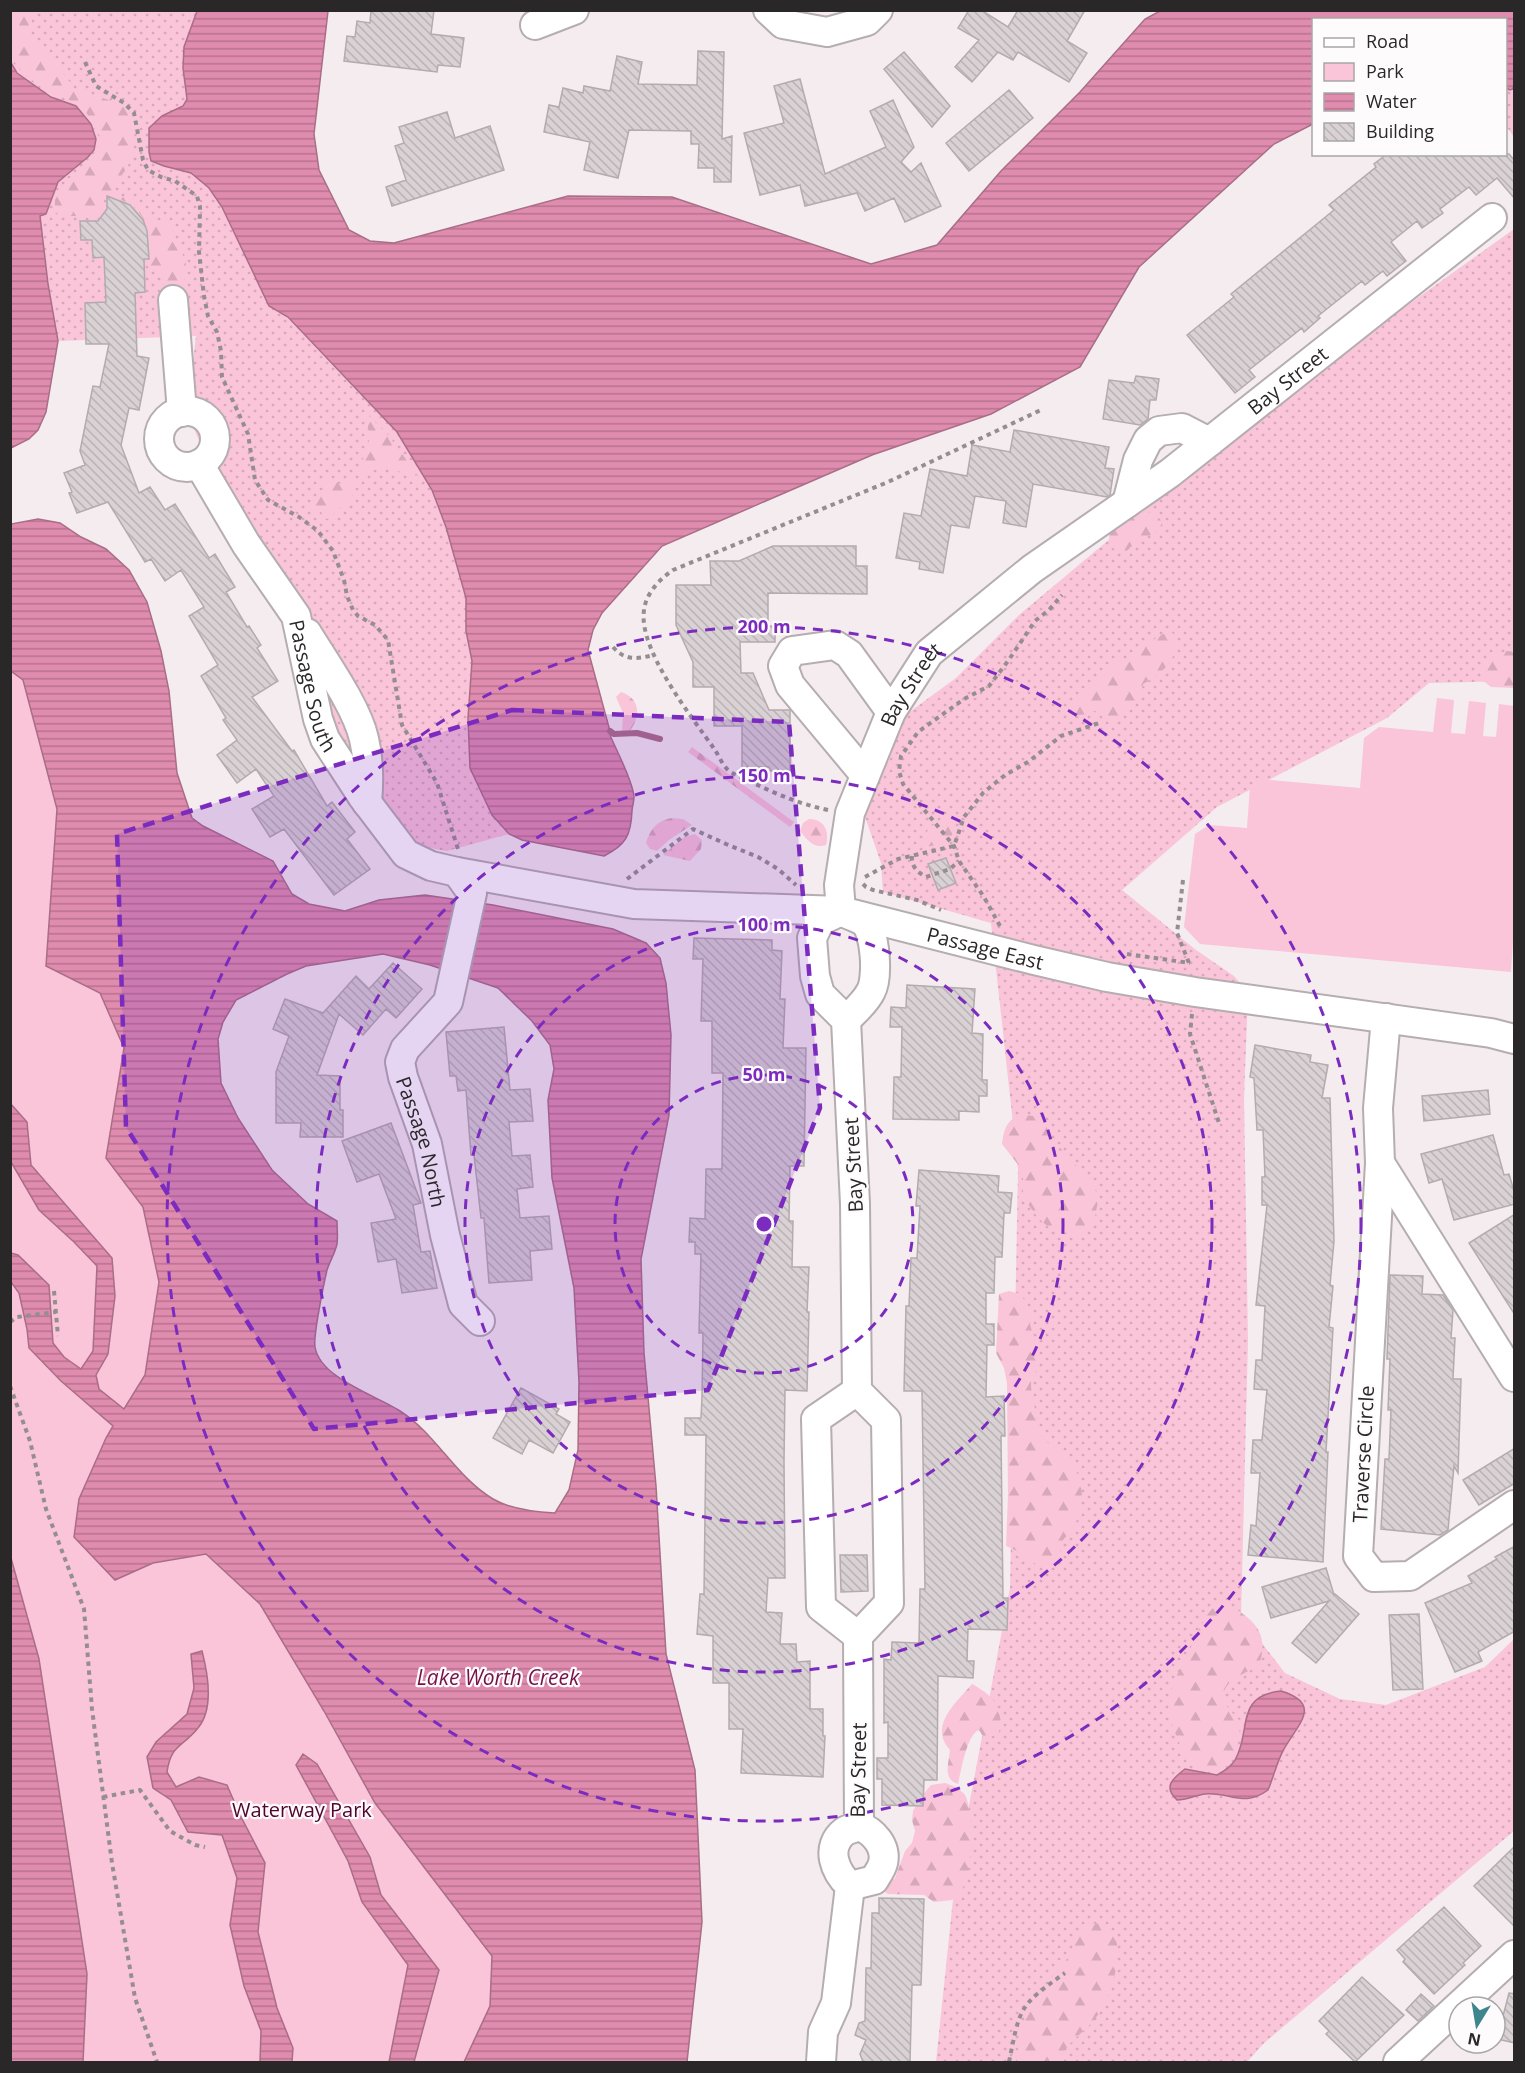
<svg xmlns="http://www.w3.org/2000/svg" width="1525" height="2073" font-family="'Open Sans',sans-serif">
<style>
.grass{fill:url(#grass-dots)}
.forest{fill:url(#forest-firs)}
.park{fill:#fac4d9}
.water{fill:url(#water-rules);stroke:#a96e86;stroke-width:1.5;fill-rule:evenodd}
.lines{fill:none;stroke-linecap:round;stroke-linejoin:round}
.stream{stroke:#a96e86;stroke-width:6}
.building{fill:url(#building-back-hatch);stroke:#b3abae;stroke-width:1.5}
.minor-casing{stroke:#b5adb0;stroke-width:32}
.path{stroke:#948e90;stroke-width:4;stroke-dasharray:4.5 4.5;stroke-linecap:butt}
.minor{stroke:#fff;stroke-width:28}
.marked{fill:#7b2cbf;fill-opacity:0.2;stroke:#7b2cbf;stroke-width:4.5;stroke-dasharray:12 8;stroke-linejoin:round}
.ring{fill:none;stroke:#7b2cbf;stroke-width:3;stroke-dasharray:10 8}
.labels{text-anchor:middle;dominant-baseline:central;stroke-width:4.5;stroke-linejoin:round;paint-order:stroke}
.street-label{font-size:20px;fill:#2a2728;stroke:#fefbfc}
.park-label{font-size:20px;fill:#51042f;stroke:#fefbfc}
.water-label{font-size:21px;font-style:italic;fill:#751248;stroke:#fefbfc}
.centre{fill:#7b2cbf;stroke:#fefbfc;stroke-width:3}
.ring-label{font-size:18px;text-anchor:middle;font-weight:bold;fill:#7b2cbf;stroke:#fefbfc;stroke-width:4.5;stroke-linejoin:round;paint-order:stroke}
</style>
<defs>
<pattern id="grass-dots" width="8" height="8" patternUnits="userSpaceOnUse" patternTransform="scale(1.5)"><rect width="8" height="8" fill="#fac4d9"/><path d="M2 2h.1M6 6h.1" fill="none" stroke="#d6a8ba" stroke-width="1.8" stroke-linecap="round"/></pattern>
<pattern id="forest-firs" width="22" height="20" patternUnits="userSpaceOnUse" patternTransform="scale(1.5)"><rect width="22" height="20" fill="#fac4d9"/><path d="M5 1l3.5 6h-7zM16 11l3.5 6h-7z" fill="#d6a8ba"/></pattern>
<pattern id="water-rules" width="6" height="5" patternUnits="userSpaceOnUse" patternTransform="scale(1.5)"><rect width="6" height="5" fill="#e08caf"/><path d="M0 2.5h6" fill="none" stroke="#b6728e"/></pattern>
<pattern id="building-back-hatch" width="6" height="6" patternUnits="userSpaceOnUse" patternTransform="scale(1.5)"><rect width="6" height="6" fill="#d9d1d4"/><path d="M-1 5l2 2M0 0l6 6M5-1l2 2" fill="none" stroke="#bab3b6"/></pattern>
</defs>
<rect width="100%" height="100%" fill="#f4ecef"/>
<path class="grass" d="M10,11H197L184,47L183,68L187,99L183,106L156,121L164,166L191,173L209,188L222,207L269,306L288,317L397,432L432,490L446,527L466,598V631L472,661L468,718L470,768L496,821L509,834L447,851L401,843L340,750L316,683L217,483L187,412L196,336L58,341L48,284L40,216L48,209L58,182L88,157L76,106C57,99 18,83 11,62C7,50 11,24 10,11Z
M1514,84V137L1506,126V88L1512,89Z
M1514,229V681L1429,683L1387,718L1217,807L1122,890L1196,950L1234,976L1248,993L1244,1099L1248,1340L1241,1616L1285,1673L1340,1699L1386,1705L1485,1667L1514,1639V1831L1263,2044L1247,2062H936L955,1880L1010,1588L1018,1169L991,923L883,892L881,863L862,808L889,760L904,716L956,678L1019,615L1172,487L1356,342Z"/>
<path class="forest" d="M10,11H32L31,32L33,41L44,48L75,89L118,103L132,114L135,126L133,157L111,193C130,197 140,205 151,219L163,221L172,228L176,247L181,249L186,264L183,296L163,290L165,278L147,266L151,263C148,228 147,200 105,197L103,206L96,214C86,216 63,218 55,212V198L72,175L90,160L98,147L100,137L86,112L73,102L43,88L25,75L11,58Z
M365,412L389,436L423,483L408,475L385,466L362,475L359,473C359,464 364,458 367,450C371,439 368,423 365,412Z
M332,478L340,484L350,479L355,480L357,484L349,503L337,509L332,517L328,519L324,518L321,512L312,510L311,501L324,488V482Z
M1141,512C1152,512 1157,512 1162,523C1156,536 1149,535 1138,541C1134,543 1130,548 1127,551C1113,552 1106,546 1110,533Z
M1168,631L1174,634L1179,644C1170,665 1163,673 1143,684C1137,706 1132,713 1110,721L1103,719L1100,713L1092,710L1089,714L1077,715L1072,708L1079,693L1105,671L1116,662L1133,657L1140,648Z
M1508,651L1514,652V688L1491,687L1481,679V667L1488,655Z
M621,692C643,699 640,721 627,734L622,733L623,713L616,697Z
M692,747L794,822L790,827L688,752Z
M948,816H955L958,819L949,843L924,847C922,830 934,823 948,816Z
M672,818L683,819L692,825L669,840L657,851L650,849L646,843C651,828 657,821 672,818Z
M809,819C824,819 830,831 826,845C814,849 807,840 800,831L803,823Z
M695,834L702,840L701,849L690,861L663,855L684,837Z
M1022,1114L1043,1118L1051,1138L1087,1177L1099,1196L1093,1227L1078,1235L1052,1230L1038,1218L1023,1197V1171L1002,1144C1004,1129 1006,1120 1022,1114Z
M1009,1291L1021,1294L1031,1313L1030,1325L1041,1358L1038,1369L1031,1376V1387L1038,1427L1042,1436L1049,1444L1069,1460L1081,1479L1082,1499L1077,1520L1070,1532L1063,1540L1057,1563L1050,1569C1031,1566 1024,1552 1006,1546L1008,1495L1007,1383L1004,1368L996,1353L999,1294Z
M1223,1601C1251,1618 1272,1630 1258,1668C1246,1671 1216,1684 1225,1703C1228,1709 1236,1716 1240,1721C1240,1740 1236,1771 1211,1770C1203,1770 1196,1769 1190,1764C1185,1760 1170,1721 1169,1713C1167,1691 1182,1664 1192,1645C1200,1629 1206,1609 1223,1601Z
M972,1684C994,1696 1004,1708 999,1732L991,1737L984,1738L979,1730C967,1734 961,1771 958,1784C942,1779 949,1763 950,1750C928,1726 956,1703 972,1684Z
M945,1783C952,1785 960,1789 965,1795C974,1811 972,1868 964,1885C962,1891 956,1896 952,1900L934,1902L924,1895L888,1894L885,1892L884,1887L895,1878L905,1851L912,1843L915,1831L912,1820L913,1811L921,1797L931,1785Z
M1103,1923C1106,1926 1111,1929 1113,1932C1126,1953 1109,2003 1094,2020C1082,2034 1065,2044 1059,2062H1017L1020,2030L1029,2009L1044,1995L1051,1978L1067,1959L1077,1937L1089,1924Z"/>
<path class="park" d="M11,661L49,689L140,1064L668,2062H75L11,1607Z
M1437,698L1454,700L1451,733L1465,734L1469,701L1486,703L1483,736L1496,737L1499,704L1514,706V924L1511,972L1200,944L1184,927L1195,834L1209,825L1247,828L1250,786L1260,779L1360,788L1364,738L1379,727L1433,732Z"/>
<path class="water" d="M197,11H328L314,134L319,170L349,230L370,241L394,243L568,196L672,197L871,264L937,245L1001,171L1080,92L1145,19L1160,11H1514V84L1513,89L1510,90L1506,88V20H1314L1313,124L1274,144L1139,267L1080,367L991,414L872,455L662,546L602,613L593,630L588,650L610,731V735C617,752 633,781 634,797C634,802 632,807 632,811C631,835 626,845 604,856L522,840L509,834L492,815L470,768L468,718L472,661L466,631V598L446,527L432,490L397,432L288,317L269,306L222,207L209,188L191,173L164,166L151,161L149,152V128L162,116L183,106L187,99L183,68L184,47Z
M10,61L17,73L51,97L76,106L91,124L96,139L94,150L88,157L58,182L46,214L40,216L48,284L58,341L46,412L38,430L29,439L11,448Z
M38,519L60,523L81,537L106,549L129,570L147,602L161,651L169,691L177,773L192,818L203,826L273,861L292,894L309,904L345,911L379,900L425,895L493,905L613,929L646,943L660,958L666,983L671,1035L669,1115L641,1259L644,1353L656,1486L666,1654L695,1770L702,1922L687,2062H464L490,2006L492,1956L375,1803L324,1711L260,1604L206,1554L153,1563L115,1580L74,1537L79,1499L106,1438L113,1426L61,1381L29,1348L27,1329L19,1293L11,1282V1253L18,1255L49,1285L53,1343L64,1357L81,1369L93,1351L97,1266L74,1242L39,1210L11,1162L10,1103L27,1122L31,1165L112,1258L115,1296L108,1354L96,1375L99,1389L124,1409L145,1375L159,1282L143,1207L106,1158L124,1048L100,993L46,966L57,809L23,680L11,671V524ZM383,954L430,965L498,988L532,1021L550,1045L554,1069L548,1100L552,1178L574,1288L579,1382L578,1450L569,1490L555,1513C535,1512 510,1509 493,1499C455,1476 436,1434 400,1411C375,1395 320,1378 315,1347C313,1336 324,1283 327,1270C330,1261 335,1253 337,1244C338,1237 337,1228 337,1221L308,1204L272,1170L238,1118L221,1083L218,1039L223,1022L236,1000L287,974L306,966Z
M11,1558L39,1659L87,1974L83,2062H11Z
M202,1651C208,1674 214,1709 198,1728C182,1748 171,1744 167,1772L176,1787L199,1777L227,1785L240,1815L265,1863L258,1932L277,2008L293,2048L292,2062H260L261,2031L244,1986L230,1925L237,1878L222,1835L188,1832L171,1800L153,1788L147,1757L156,1742L187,1714L194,1688L191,1654Z
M1281,1691C1324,1704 1297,1725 1284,1749C1277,1761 1274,1776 1268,1790C1243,1808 1232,1792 1205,1794C1196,1795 1187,1800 1177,1800C1163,1787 1172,1779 1185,1769L1217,1775C1224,1771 1231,1767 1235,1760C1252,1731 1234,1696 1281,1691Z
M303,1754L317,1764L370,1857L381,1895L439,1970L414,2062H389L408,1965L362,1902L348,1861L296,1765Z"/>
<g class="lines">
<path class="stream" d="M610,731L614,734L637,733L660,739"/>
</g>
<path class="building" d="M371,10H434L431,34L464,38L460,67L438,65L437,72L344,61L347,36L355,37L357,21L370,23Z
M969,10H981L1008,27L1018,10H1085L1067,41L1087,53L1069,82L1018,52L1013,60L998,52L972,82L955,67L979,40L958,28Z
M698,51L724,52L722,139L732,136L731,182H714V168H698L699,144H691V131L629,130L618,178L584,170L590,142L544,132L549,105L559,107L563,88L583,93L584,86L610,91L617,56L642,62L638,84L697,85Z
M904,52L950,106L932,127L884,69Z
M800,79L825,174L886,147L870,111L893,100L914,147L901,162L911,172L921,163L941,206L905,222L894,198L865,211L857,193L805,206L800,185L760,195L744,133L784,123L774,86Z
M1009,90L1033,118L969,171L946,143Z
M447,112L455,138L490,126L504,170L392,206L386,187L406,180L395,146L404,143L399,127Z
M1387,154H1509L1515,161V199L1497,178L1476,195L1469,187L1440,209L1443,213L1422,228L1417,221L1391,242L1406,261L1387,276L1383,271L1365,285L1362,281L1318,316L1320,318L1304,332L1302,328L1249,370L1255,377L1235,393L1187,335L1234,297L1231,294L1334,210L1329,205L1376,167L1374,164Z
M107,196L130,205L143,220L147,231L149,259H144L145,292L135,293L137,356L149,358L139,410L129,408L121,445L139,493L150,487L165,510L175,504L209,558L215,554L235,587L226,592L247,627L249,626L261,645L257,648L278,681L252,697L292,751L294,750L327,806L332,802L355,832L347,839L370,869L334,895L284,829L270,837L252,809L274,796L256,769L237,783L217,755L237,740L223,720L226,718L201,676L218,665L189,616L204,607L181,570L165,581L151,559L145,562L108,502L77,513L69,493L72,492L64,473L85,465L80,451L93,386L100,387L109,344H86L85,303L106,302L104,257L93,258L92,240H81L80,221H98L107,209Z
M1136,376L1159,379L1156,400H1150L1148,419L1140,425L1103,419L1109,380L1134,383Z
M1014,430L1109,447L1105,468L1114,469L1110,495L1107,497L1033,484L1026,527L1003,523L1006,501L975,496L969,528L951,525L943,573L919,569L920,562L896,558L904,513L921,516L930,469L967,476L972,445L1010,452Z
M773,546H856V566H867V594L768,593V626H775V642H740L741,673H753L769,710H790V771H771L769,767H742V726H714V687H693V662L676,625V585H711L710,561H739Z
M946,858L956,883L938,890L928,864Z
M694,938L772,940V950L782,951L780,999H785L783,1048H806L804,1166H790L789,1221H793L792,1267H809L807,1312H809L807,1391L785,1390L784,1461L785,1578H768L766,1612L782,1613L780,1644H796L797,1662L810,1661V1709H823V1736H825L823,1777L741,1773L743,1729H729V1683H713V1636L697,1634L700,1594H704L706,1435H685V1418H701L702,1397L703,1333H699L701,1254H695V1242H689L690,1218L705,1219L706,1169H722L723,1073H712V1021H701L703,959H693Z
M393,963L422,989L396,1018L386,1009L363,1035L339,1014L317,1075L340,1076V1110H343V1137H300L301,1123H276V1072L289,1036L273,1029L285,999L323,1013L356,976L369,989Z
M907,985L975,989L972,1033L983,1034L982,1080H987V1096H979V1112L959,1111V1120L893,1119L894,1077H901L902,1027H890L891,1007L906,1008Z
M504,1027L510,1090L530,1089L533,1121L509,1122L512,1156L530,1155L533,1187L517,1189L520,1218L549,1216L552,1249L530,1251L532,1280L489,1283L484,1218H481L474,1155H471L466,1090L458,1091L456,1076H450L446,1032Z
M1255,1045L1311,1055L1310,1062L1328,1065L1322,1098H1330L1334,1241L1330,1285L1333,1286L1329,1327L1333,1328L1326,1452H1328L1323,1562L1248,1555L1251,1525L1256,1526L1260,1473H1251L1253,1440H1262L1267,1390L1254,1389L1256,1360H1262L1265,1306L1256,1305L1267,1205H1262V1177H1265L1263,1130H1257L1254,1078L1250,1077Z
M1488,1090L1490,1114L1424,1121L1422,1096Z
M391,1123L421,1203L413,1205L421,1252L430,1251L437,1288L402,1293L396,1259L378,1262L371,1223L396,1219L379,1174L357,1182L342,1141Z
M1493,1135L1504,1175L1509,1174L1515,1194V1204L1454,1220L1442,1179L1429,1183L1421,1154Z
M919,1170L999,1176L998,1192L1012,1193L1010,1213H1004L1002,1257H995L994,1293H986V1324H994V1345H987L986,1397L1004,1396L1005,1436H1001L1003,1598H1008L1007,1630L968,1629L967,1661H974L973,1678L938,1676L937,1780H924L923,1806L882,1805V1779H877V1758H888V1722L884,1723V1659L891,1660L892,1642L919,1643L920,1589H925L922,1391H904L906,1306H909L911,1258H917L920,1206H916Z
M1515,1214V1315L1469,1243Z
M1390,1275L1423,1276L1422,1294L1443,1295L1453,1310L1451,1338H1455L1453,1379H1461L1458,1473L1454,1466L1448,1530L1440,1535L1381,1529L1385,1459H1389L1391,1410H1388L1390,1359H1387Z
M521,1388L559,1409L556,1414L570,1422L553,1453L529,1440L522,1454L493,1438Z
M1515,1448V1483L1479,1505L1463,1480Z
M1515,1546V1631L1478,1652L1482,1661L1455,1672L1425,1603L1472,1583L1468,1576L1497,1559L1495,1557Z
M840,1555H867L868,1591L841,1592Z
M1326,1568L1334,1595L1335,1594L1359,1614L1316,1663L1292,1643L1329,1601L1271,1618L1262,1587Z
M1419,1614L1423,1689L1393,1690L1389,1615Z
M1515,1846V1927L1474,1886Z
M879,1898L924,1899L921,1985H912L910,2062H863L860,2054L866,2040L855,2035L859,2023L865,2021L866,1968H871L872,1913H879Z
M1444,1907L1481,1946L1463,1963L1465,1965L1434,1994L1403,1962L1405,1959L1397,1950Z
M1362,1977L1404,2015L1355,2062L1326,2034L1329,2031L1319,2021Z
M1509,1993L1515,1994V2043L1497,2039Z
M1421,1994L1434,2006L1418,2021L1406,2010Z"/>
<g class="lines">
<defs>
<g id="minor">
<path d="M768,10L783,24L827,32L867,21L878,10"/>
<path d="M535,25L574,10"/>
<path d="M173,300L182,412"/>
<circle cx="187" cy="439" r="28"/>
<path id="s1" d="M199,464L246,544L296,616L318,719L325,739L362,796L406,854L431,866L457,872L634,904L841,911L1034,960L1107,977L1195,992L1491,1033L1514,1039"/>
<path d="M1127,503L1138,460L1148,440L1159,431L1182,428L1209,442"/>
<path d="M307,633C324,661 357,707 364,739C369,760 369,781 367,803"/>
<path d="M865,775L790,685L783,666L792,651L835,645L849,654L891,712"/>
<path id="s2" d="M457,872L472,893L448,1002L405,1049L400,1062L403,1077L427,1144L445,1235L463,1304L480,1321"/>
<path d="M1386,1018L1378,1108L1380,1163L1514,1377"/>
<path d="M846,1020C855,1011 865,1003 871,991C878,978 876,932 864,922C860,919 852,916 847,914"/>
<path d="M1380,1163L1358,1556L1374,1577L1410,1576L1514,1505"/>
<path d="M857,1391L816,1419L821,1607L858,1636"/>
<path d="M850,1886L874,1880C877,1875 882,1868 883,1863C887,1846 873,1831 859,1826"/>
<path id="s3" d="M821,2062L823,2032L836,2003L850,1886C835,1872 824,1847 845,1831C849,1829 855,1828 859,1826L858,1636L889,1603L886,1420L857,1391L855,1204L846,1020L820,994L815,976L812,938L820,921L841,911L839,885L850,813L891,712L929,653L1032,569L1170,473L1492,218"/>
<path d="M1398,2062L1514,1955"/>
</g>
</defs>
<use href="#minor" class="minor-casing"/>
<path class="path" d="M85,62L96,86L124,103L134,113L143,160L148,170L161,177L175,181L197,196L200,207L199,252L204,296L208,316L217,332L221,351L222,377L248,434L255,480L268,500L299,517L318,531L333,551L344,580L347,596L353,610L358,616L375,625L388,640L402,725L437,783L458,849
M613,647C625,661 637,659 654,655
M828,810C799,804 774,793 747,780C741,777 732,774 727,769C722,764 719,756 715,750C692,717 638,650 644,610C646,593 660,579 673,570L888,482L1043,409
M912,856C911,866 917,872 926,877L950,869L959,861
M865,877L898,859L954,846L964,817L983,793L1005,775L1028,762L1061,736L1099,723
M627,879L693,829L726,844L758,857L778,869L796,885
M1183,880L1177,933L1189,963
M863,884L866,887L873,890L917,900L941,910
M1000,926L984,897L959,861L954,846L903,784L899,771L901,756L918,732L964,699L989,686L1008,661L1035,621L1049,610L1062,595
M1127,954L1190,963
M1192,1014L1190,1034L1219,1123
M54,1291L58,1336
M10,1322L17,1317L56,1312
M10,1386L30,1441L46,1509L84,1609L92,1709L112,1863L135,1998L157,2062
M103,1797L140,1790L170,1831L195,1845L205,1847
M1009,2062C1020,2008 1018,2006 1065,1973"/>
<use href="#minor" class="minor"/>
</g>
<path class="marked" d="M512,710L789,722L820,1108L708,1390L314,1429L126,1127L117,834Z"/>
<g class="ring">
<circle cx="764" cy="1224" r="149"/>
<circle cx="764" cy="1224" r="299"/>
<circle cx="764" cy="1224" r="448"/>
<circle cx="764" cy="1224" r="597"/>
</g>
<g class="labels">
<g class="street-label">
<text stroke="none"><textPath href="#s3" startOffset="1953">Bay Street</textPath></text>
<text stroke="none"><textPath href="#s1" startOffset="252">Passage South</textPath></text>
<text stroke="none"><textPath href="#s3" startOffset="1466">Bay Street</textPath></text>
<text stroke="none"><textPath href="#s1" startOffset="1038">Passage East</textPath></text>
<text stroke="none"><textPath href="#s2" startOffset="298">Passage North</textPath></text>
<text transform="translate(853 1165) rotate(-93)">Bay Street</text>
<text transform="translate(1363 1454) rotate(-87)">Traverse Circle</text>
<text transform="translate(858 1770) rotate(-89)">Bay Street</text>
</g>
<g class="park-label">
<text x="302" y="1809">Waterway Park</text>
</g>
<g class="water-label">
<text x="498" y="1677">Lake Worth Creek</text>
</g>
</g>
<circle cx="764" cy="1224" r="9" class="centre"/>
<g class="ring-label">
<text x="764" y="633">200 m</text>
<text x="764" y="782">150 m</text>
<text x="764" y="931">100 m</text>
<text x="764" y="1081">50 m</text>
</g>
<rect width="1525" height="2073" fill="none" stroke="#2a2728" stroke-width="24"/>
<rect x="1312" y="18" width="195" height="138" fill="#fefbfc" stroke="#a9a6a7" stroke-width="1.5"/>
<rect x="1324" y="38" width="30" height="9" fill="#ffffff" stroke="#a9a6a7" stroke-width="1.5"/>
<text x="1366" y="48" font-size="18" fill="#2a2728">Road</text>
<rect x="1324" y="63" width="30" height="18" fill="#fac4d9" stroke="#a9a6a7" stroke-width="1.5"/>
<text x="1366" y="78" font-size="18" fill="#2a2728">Park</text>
<rect x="1324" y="93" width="30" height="18" fill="url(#water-rules)" stroke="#a9a6a7" stroke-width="1.5"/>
<text x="1366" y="108" font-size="18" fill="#2a2728">Water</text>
<rect x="1324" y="123" width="30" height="18" fill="url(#building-back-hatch)" stroke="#a9a6a7" stroke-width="1.5"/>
<text x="1366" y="138" font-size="18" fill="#2a2728">Building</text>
<g transform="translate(1477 2025) rotate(191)"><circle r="28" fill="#fefbfc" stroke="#a9a6a7" stroke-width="1.5"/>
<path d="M0-4.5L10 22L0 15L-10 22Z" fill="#3e868d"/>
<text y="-9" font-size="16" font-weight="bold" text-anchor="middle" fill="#2a2728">N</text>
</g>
</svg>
